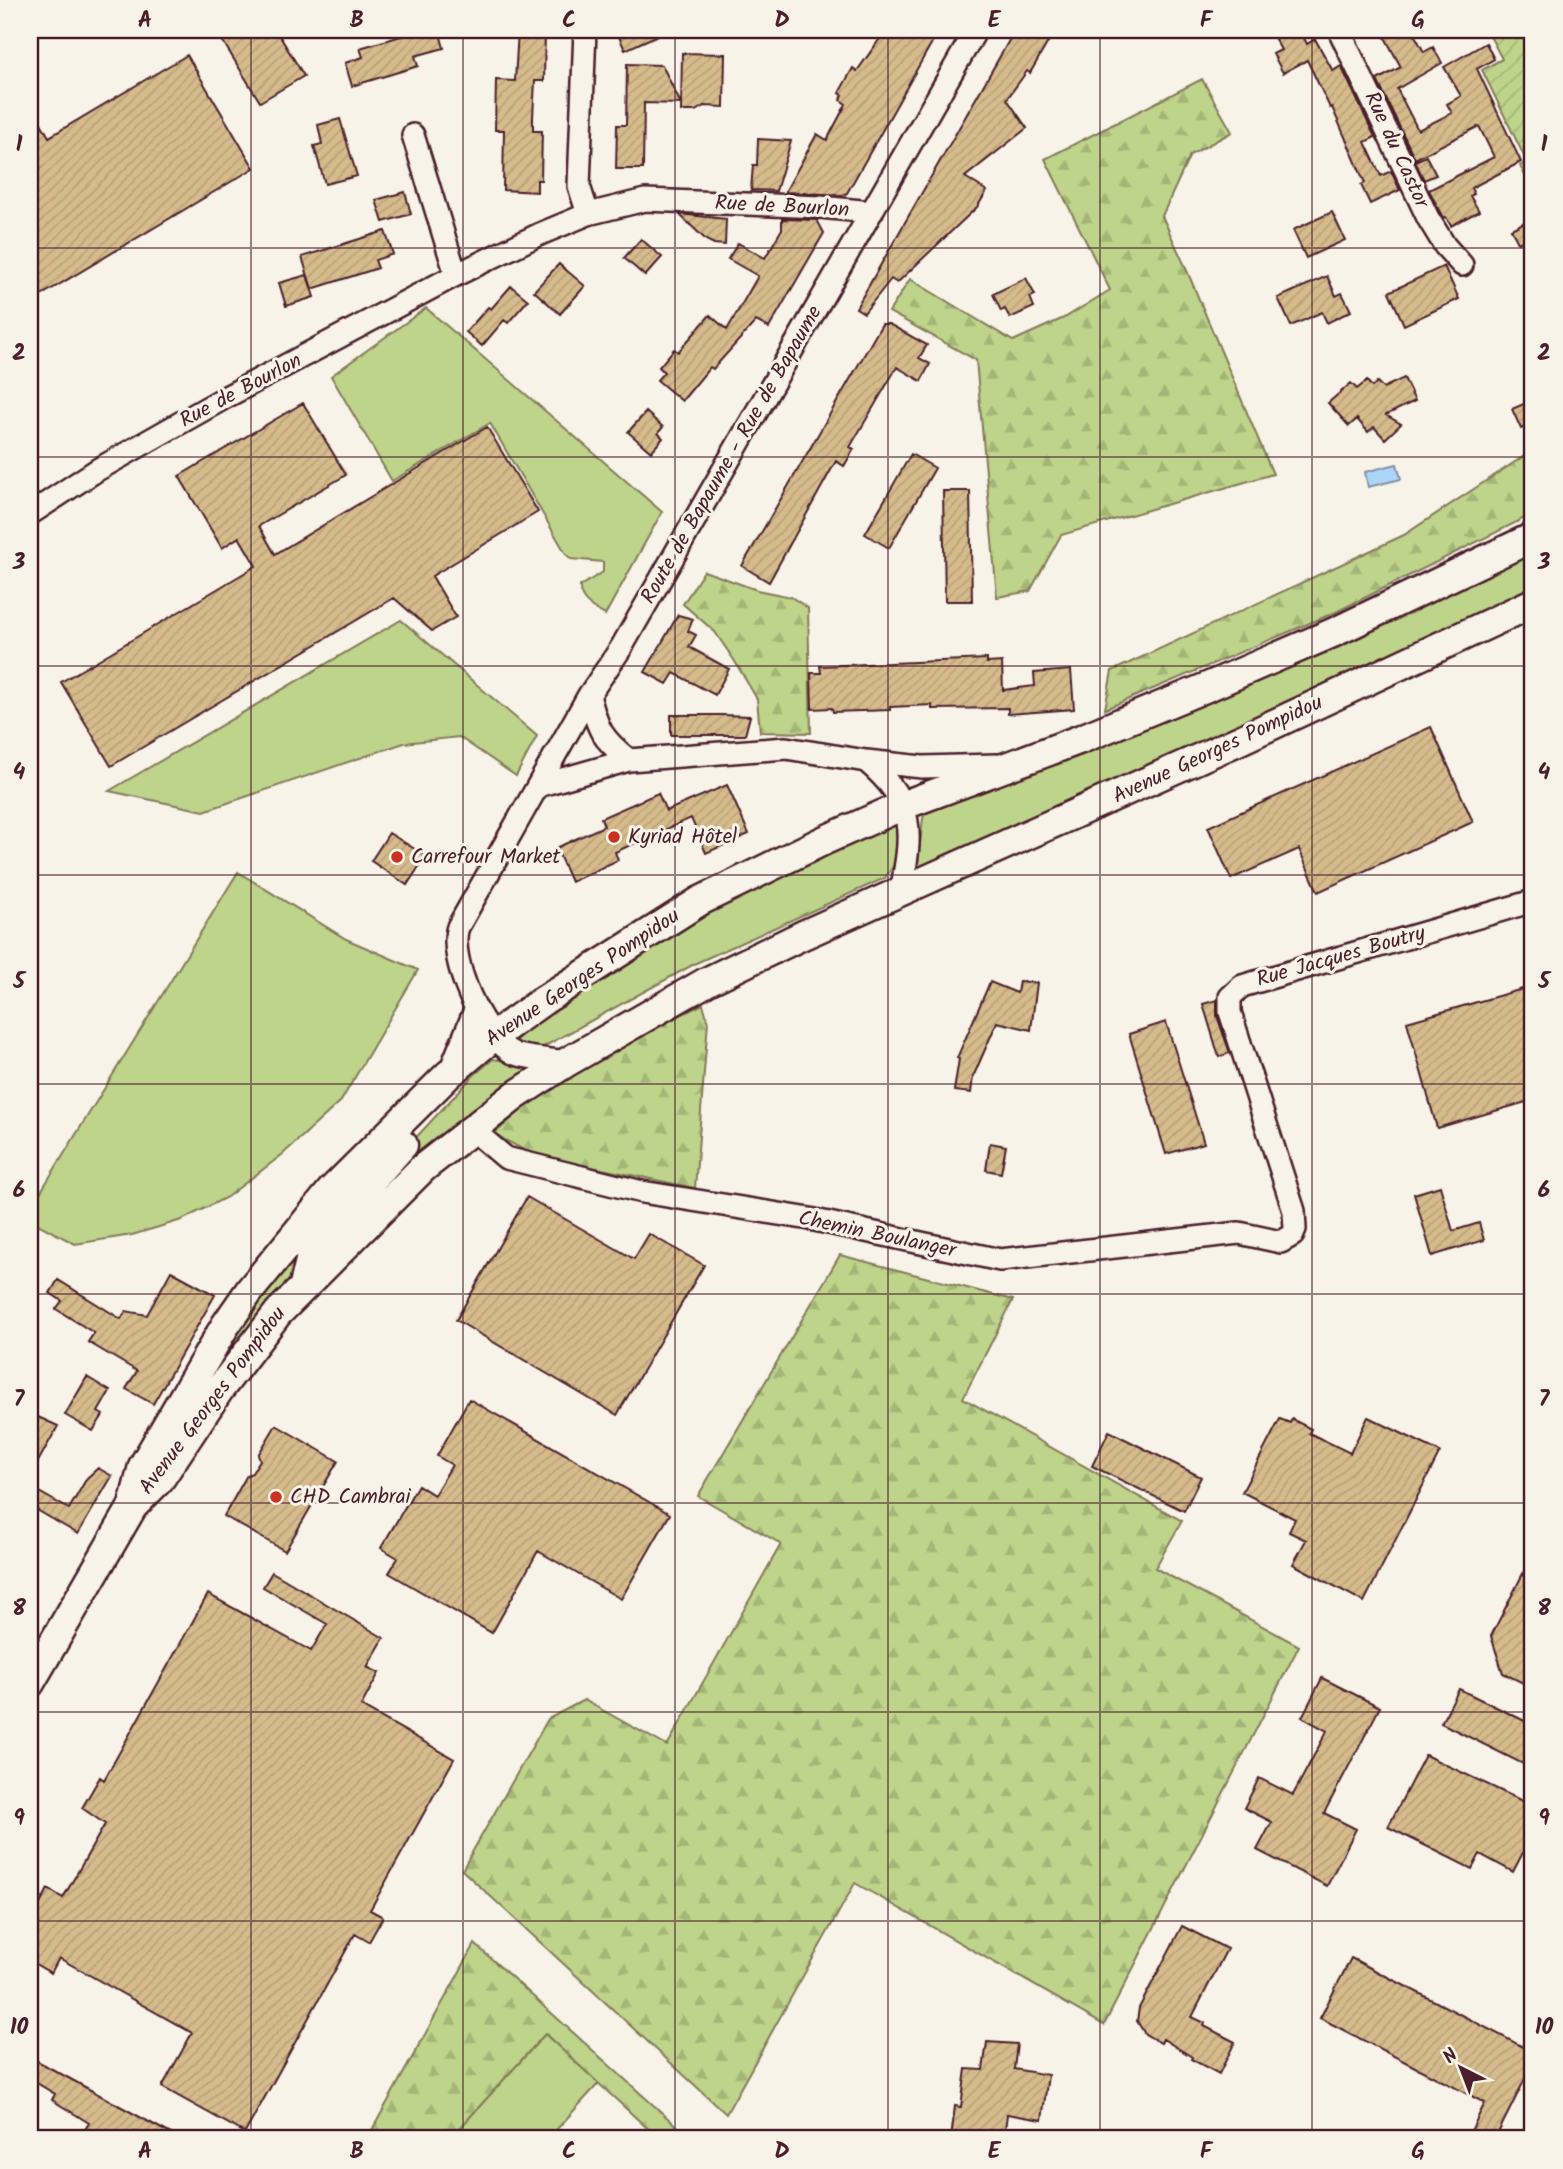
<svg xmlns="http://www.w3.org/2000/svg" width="1563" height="2169" font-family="Kalam,sans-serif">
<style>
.grass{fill:#bdd48a;stroke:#847a5a;stroke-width:2}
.forest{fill:url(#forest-firs);stroke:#847a5a;stroke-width:2}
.garden{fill:url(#garden-furrows);stroke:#847a5a;stroke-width:2}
.water{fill:#acd6f7;stroke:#858da5;stroke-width:2}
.building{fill:url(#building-hatch);stroke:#4a1f2b;stroke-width:2}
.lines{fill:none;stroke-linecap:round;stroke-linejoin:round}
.minor-casing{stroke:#4a1f2b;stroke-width:26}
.major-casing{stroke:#4a1f2b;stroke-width:33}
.minor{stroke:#f7f3e8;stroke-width:21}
.major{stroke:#f7f3e8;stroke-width:28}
.grid{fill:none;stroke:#4a1f2b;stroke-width:2;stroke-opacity:0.55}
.poi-dot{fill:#c8321e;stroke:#f7f3e8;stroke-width:2.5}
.labels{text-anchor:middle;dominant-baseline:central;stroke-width:6;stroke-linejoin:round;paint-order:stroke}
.street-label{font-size:21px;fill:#4a1f2b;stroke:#f7f3e8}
.poi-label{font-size:21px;fill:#4a1f2b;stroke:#f7f3e8;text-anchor:start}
.neatline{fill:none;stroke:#4a1f2b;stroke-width:2.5}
.grid-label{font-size:23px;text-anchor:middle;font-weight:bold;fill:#4a1f2b}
</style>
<defs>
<pattern id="forest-firs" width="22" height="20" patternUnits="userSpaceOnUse" patternTransform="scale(1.75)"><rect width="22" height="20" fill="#bdd48a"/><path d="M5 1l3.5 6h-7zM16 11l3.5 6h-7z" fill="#a4b677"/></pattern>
<pattern id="garden-furrows" width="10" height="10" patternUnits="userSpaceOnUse" patternTransform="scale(1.75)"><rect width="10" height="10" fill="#bdd48a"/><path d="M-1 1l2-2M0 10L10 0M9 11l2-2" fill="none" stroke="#a4b677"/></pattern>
<pattern id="building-hatch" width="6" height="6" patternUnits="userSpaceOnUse" patternTransform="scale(1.75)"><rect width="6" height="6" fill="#d6bc8c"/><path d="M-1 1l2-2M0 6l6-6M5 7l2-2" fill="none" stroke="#b9a179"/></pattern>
</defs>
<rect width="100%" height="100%" fill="#f7f3e8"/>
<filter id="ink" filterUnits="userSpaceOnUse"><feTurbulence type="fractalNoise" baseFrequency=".0143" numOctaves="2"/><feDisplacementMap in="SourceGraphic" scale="14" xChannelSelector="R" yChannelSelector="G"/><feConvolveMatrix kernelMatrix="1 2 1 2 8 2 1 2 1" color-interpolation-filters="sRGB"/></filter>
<g filter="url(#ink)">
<path class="grass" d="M426,308L662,512L605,615C593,608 579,601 580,586L603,572V562L571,559L566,554L490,423L392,481L331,376Z
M1533,548V592L1393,658L917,870L923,818L926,811Z
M401,620L537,736L516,776L459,737L404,743L204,811L109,791Z
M896,822L901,855L885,878L696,963L545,1046L538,1048L520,1046L516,1041L523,1032L553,1010L732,897Z
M238,872L346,939L418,970L341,1101L283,1154L227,1197L182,1220L132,1235L75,1244L30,1220V1209Z
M493,1059L537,1067L331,1241L410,1144L473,1076Z
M297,1253L300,1272L189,1417L231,1337Z
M545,2034L599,2083L548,2139H450Z"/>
<path class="forest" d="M1202,79L1232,132L1190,155L1162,216L1185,266L1273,474L1061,535L1030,591L997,597L976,360L889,312L910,279L1013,341L1066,317L1110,290L1045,159Z
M1533,450V514L1336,612L1105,709L1112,671L1404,535Z
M704,571L757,590L791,597L808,608L811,733L760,732L757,699L734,660L715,632L683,604Z
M703,1004L708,1021L695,1188L533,1155L494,1134L538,1095L592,1059Z
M840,1255L1013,1300L963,1398L1182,1521L1155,1568L1299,1646L1104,2025L855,1883L726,2114L462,1870L548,1719L584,1700L667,1746L781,1544L698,1496Z
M475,1944L691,2139H659L545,2034L450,2139H367Z"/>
<path class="garden" d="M1487,30H1533V191L1520,166L1527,162L1482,70L1502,59Z"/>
<path class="water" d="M1397,464L1401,479L1368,487L1365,472Z"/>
<path class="building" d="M228,30H276L304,76L260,102L219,35Z
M422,30H439L444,48L415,56L418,66L352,86L345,63L363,57L360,48Z
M518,30H545L544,81H535L533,117V131H542L541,180H537V192L503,190L504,130H495L496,80L515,81Z
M616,30H669L625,50Z
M886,30H939L847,193L843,195L785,192L817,134L827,140L846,104L840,100L843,95L839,93L853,68L857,71Z
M1015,30H1055L1030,73L1027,71L1007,99L1027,128L965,177L987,191L977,207L897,283L891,279L864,313L856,308Z
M1270,30H1300L1307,44L1315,39L1333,71L1341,66L1375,137L1365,142L1381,176L1391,171L1400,190L1370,204L1361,185L1365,183L1332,107L1330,108L1307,60L1283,73L1273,54L1281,50Z
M1381,30H1412L1424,52L1433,47L1442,63L1397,89L1418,130L1452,113L1447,104L1461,96L1444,67L1486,43L1494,59L1477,69L1521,162L1471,188L1474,194L1470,196L1479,211L1451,226L1446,217L1443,218L1429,190L1494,157L1479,126L1415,159L1377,80L1401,67Z
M682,53L725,54L724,107L704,106L695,111H681Z
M187,55L254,168L30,302V104L49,137Z
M627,64L662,65L681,104L644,103L643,169H616L617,125H626Z
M340,119L357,176L325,184L314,146L322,144L318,125Z
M758,139L791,141L776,191L751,190L753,165H757Z
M1426,156L1436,175L1424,180L1415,161Z
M405,192L411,214L383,222L376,200Z
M1332,212L1345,240L1306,258L1293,230Z
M679,214L726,219L725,245L714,244L706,240Z
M1533,218V236L1518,243L1511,229Z
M782,219L817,220L824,233L769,328L756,321L713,369L710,367L682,401L657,380L664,372L659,367L674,349L678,352L710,315L727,330L758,276L728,259L738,243L765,258L782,229Z
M385,231L393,254L375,260L378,268L312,289L302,257Z
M641,239L662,257L645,276L624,258Z
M559,264L585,286L560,314L534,291Z
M1444,266L1459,299L1404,325L1389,292Z
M307,275L314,297L286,306L279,283Z
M1327,276L1336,296L1342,293L1351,311L1327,323L1322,312L1291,326L1278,298Z
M1026,278L1035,295L1030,297L1034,307L1010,318L1005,309L1001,311L993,294Z
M511,286L528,300L508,323L504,320L482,346L466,332L488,307L491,309Z
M882,324H889L927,345L919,358L930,364L921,381L897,367L850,447L854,449L844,466L836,461L769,582L742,566Z
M1404,378L1415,401L1386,415L1401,424L1385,439L1374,427L1368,432L1357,419L1349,426L1328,403L1351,383L1357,389L1367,381L1372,387L1377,382L1383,388Z
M1533,400V423L1521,429L1512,409Z
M303,403L346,475L259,526L275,554L487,427L538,512L432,576L456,617L432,631L394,598L111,766L61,682L256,566L239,537L222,548L179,476Z
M646,412L663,427L658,433L663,438L651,452L628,432Z
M911,454L935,468L889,548L865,534Z
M943,491H970L972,601H945Z
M678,615L693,619L688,631L696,635L689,647L729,669L715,695L674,673L667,684L645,672Z
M987,659V663L1002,662L1003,690L1035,686L1034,673L1071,670L1074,709L1008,714V708L932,709V705L890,707V710L833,712L832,708L812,709L811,673H821L820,666Z
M671,715H722L750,716L745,735H671Z
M1431,727L1473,822L1318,892L1299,849L1231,879L1208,827Z
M727,785L749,834L706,853L691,818L615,852L618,860L571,882L556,848L604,826L601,818L658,793L666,811Z
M389,833L426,856L407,885L371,861Z
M1019,981L1037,983L1031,1030L997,1022L973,1077L971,1093L954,1091L959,1059L957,1058L990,982L1017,993Z
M1526,988L1533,1014V1100L1437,1128L1407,1022Z
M1217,1000V1016L1230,1053L1219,1057L1203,1004Z
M1166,1022L1204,1143L1166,1154L1129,1034Z
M990,1143L1006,1146L1001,1173L986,1170Z
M1440,1186L1453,1231L1479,1223L1484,1240L1432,1256L1414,1194Z
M527,1197L634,1259L649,1234L704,1265L617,1415L456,1320Z
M171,1271L215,1295L153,1404L126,1389L137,1371L88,1342L94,1333L56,1309L62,1301L50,1293L58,1280L121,1319L126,1311L147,1315Z
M87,1377L110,1391L98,1412L103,1415L93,1431L65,1415Z
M469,1399L670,1514L621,1599L538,1551L492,1633L389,1573L398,1558L381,1548L418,1485L434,1495L452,1465L437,1456Z
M38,1417L58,1426L30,1476V1431Z
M1368,1417L1440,1452L1364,1602L1293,1564L1306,1540L1289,1532L1295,1519L1242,1492L1280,1419L1290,1423L1292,1419L1311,1429L1309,1433L1350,1453Z
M276,1425L338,1461L285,1551L224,1516L247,1475L252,1473L260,1460L258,1455Z
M1109,1431L1201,1477L1184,1511L1092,1466Z
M98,1468L112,1476L78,1534L30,1506V1487L69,1509L87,1478Z
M1533,1554V1688L1503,1673L1491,1636Z
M272,1572L384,1638L367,1667L379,1673L361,1706L454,1759L370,1910L383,1917L369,1942L355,1934L245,2133L162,2087L192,2033L59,1958L51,1973L30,1961V1903L38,1908L48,1889L63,1898L105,1824L82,1808L100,1777L104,1780L208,1594L311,1651L327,1624L263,1587Z
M1322,1678L1380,1707L1324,1813L1356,1829L1327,1886L1257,1850L1272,1822L1244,1808L1259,1778L1293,1795L1327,1731L1302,1717Z
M1459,1689L1533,1725V1769L1441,1723Z
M1425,1755L1533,1806V1833L1513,1872L1480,1854L1472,1869L1388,1827Z
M1182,1926L1227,1949L1192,2017L1205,2023L1204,2026L1235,2042L1219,2074L1191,2059L1192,2057L1163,2039L1161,2043L1145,2034L1137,2021L1139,2008Z
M1351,1958L1533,2052V2063L1495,2139H1467L1485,2103L1320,2018Z
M987,2042L1017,2044L1014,2069L1048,2075L1042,2120L1007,2114L1004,2139H951L955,2106L961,2107L966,2069L983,2070Z
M30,2057L149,2122L180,2139H147L134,2132L130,2139H79L89,2123L52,2100L55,2094L30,2079Z"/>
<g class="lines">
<defs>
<path id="minor" d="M585,30L579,186L588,214
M1339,30L1428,218L1445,246L1462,265
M413,135L456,275
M30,514L97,470L226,397L456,275L540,234L588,214L645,200L820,207L872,212
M589,695C598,730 601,738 629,760
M866,761C917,804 912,832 901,892
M538,786L629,760L786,748L866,761L922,767L996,765
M567,1062C555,1060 522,1058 513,1053C483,1038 447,958 458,927L589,695L621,648L976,30
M449,1073L475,1010
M474,1127L481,1137L506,1158L642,1192L810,1219L1000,1260L1239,1233L1281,1242L1293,1235L1295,1229L1294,1211L1230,1012V997L1242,986L1533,901"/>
<path id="major" d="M304,1285L314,1244L403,1145
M133,1506L143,1466L225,1326L250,1290L332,1190L448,1075L495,1035L544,1000L700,901L825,840L904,805L1081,739L1212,685L1337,631L1533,537
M30,1683L133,1506L160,1479L219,1390L278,1313L423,1168L516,1095L567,1062L708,981L803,935L1240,740L1533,603"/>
</defs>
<use href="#minor" class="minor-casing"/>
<use href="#major" class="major-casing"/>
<use href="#minor" class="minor"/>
<use href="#major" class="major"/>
</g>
</g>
<path class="grid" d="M251,30V2139M463,30V2139M675,30V2139M888,30V2139M1100,30V2139M1312,30V2139M30,248H1533M30,457H1533M30,666H1533M30,875H1533M30,1084H1533M30,1294H1533M30,1503H1533M30,1712H1533M30,1921H1533"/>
<g class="poi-dot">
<circle cx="614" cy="837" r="7"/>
<circle cx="397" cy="857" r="7"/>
<circle cx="276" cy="1497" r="7"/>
</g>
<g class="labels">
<g class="street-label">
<text transform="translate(1396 150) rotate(65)">Rue du Castor</text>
<text transform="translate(782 207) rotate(3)">Rue de Bourlon</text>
<text transform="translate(241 391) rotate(-28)">Rue de Bourlon</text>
<text transform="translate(732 455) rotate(-60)">Route de Bapaume - Rue de Bapaume</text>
<text transform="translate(1218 750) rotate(-25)">Avenue Georges Pompidou</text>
<text transform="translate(1341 957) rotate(-16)">Rue Jacques Boutry</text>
<text transform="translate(583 978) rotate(-34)">Avenue Georges Pompidou</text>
<text transform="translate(877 1235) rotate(12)">Chemin Boulanger</text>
<text transform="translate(213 1401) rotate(-53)">Avenue Georges Pompidou</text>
</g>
<g class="poi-label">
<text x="628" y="837">Kyriad Hôtel</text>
<text x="411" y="857">Carrefour Market</text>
<text x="290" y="1497">CHD Cambrai</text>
</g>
</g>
<rect width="1563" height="2169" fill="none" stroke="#f7f3e8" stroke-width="77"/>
<g transform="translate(1461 2068) rotate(318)" stroke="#f7f3e8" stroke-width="5" paint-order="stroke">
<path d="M0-5L12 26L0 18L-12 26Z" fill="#4a1f2b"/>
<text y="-10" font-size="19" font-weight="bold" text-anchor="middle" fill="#4a1f2b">N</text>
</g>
<rect x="38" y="38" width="1486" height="2092" class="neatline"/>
<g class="grid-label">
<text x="145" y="27">A</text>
<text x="357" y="27">B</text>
<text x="569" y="27">C</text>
<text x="782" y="27">D</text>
<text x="994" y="27">E</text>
<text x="1206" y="27">F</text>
<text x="1418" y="27">G</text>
<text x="19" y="151">1</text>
<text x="1544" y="151">1</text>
<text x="19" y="360">2</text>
<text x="1544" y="360">2</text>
<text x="19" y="569">3</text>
<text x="1544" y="569">3</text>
<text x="19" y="779">4</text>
<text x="1544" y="779">4</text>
<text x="19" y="988">5</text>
<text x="1544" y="988">5</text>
<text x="19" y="1197">6</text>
<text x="1544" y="1197">6</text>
<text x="19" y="1406">7</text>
<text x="1544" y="1406">7</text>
<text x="19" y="1615">8</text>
<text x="1544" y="1615">8</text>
<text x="19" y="1825">9</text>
<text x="1544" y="1825">9</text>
<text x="19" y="2034">10</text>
<text x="1544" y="2034">10</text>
<text x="145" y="2158">A</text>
<text x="357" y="2158">B</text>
<text x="569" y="2158">C</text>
<text x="782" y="2158">D</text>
<text x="994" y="2158">E</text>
<text x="1206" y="2158">F</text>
<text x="1418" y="2158">G</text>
</g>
</svg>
